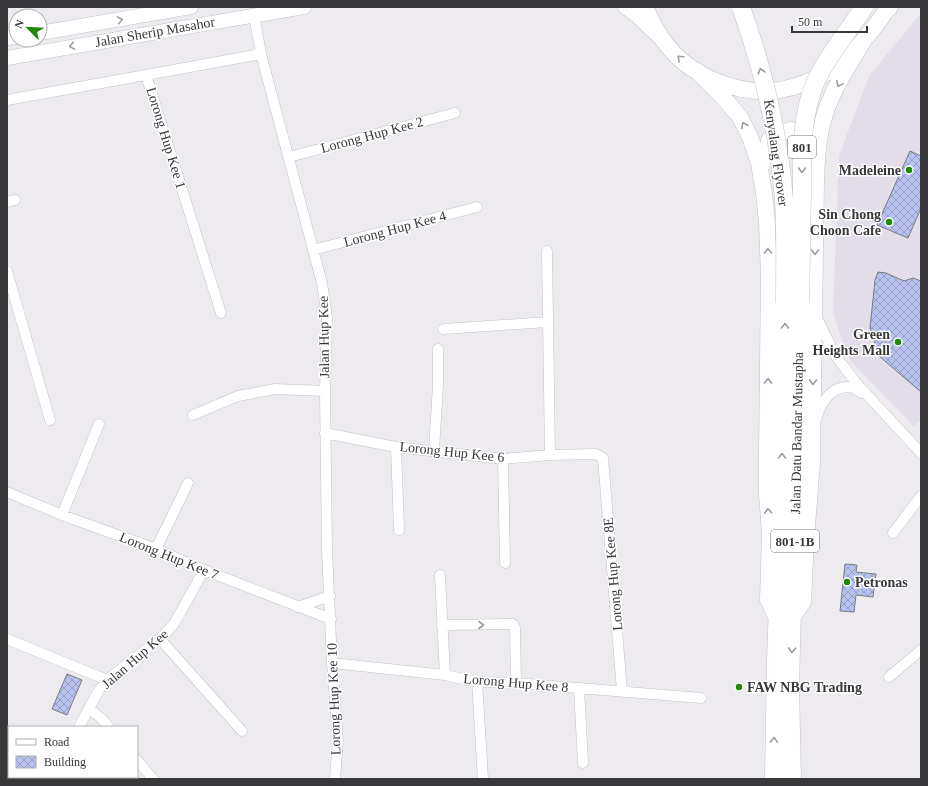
<svg xmlns="http://www.w3.org/2000/svg" width="928" height="786" font-family="'Times New Roman',serif">
<style>
.built{fill:#e2dde8}
.building{fill:url(#building-cross-hatch);stroke:#7b7c80}
.lines{fill:none;stroke-linecap:round;stroke-linejoin:round}
.street-casing{stroke:#c3c1c5;stroke-width:11}
.secondary-casing{stroke:#c3c1c5;stroke-width:15}
.primary-casing{stroke:#c3c1c5;stroke-width:17}
.highway-casing{stroke:#c3c1c5;stroke-width:19}
.street{stroke:#fff;stroke-width:10}
.secondary{stroke:#fff;stroke-width:14}
.primary{stroke:#fff;stroke-width:16}
.highway{stroke:#fff;stroke-width:18}
.highway-bridge-casing{stroke:#c3c1c5;stroke-width:19;stroke-linecap:butt}
.highway-bridge{stroke:#fff;stroke-width:18}
.oneway{stroke:#9c9b9c}
.poi-dot{fill:#1e8905;stroke:#fff;stroke-width:1.5}
.labels{text-anchor:middle;dominant-baseline:central;stroke-width:3;stroke-linejoin:round;paint-order:stroke}
.shield{fill:#fff;stroke:#747374;stroke-width:1}
.shield-label{font-size:13px;font-weight:bold;fill:#383739}
.street-label{font-size:14px;fill:#383739;stroke:#fff}
.poi-label{font-size:14px;font-weight:bold;fill:#383739;stroke:#fff;text-anchor:end}
</style>
<defs>
<pattern id="building-cross-hatch" width="8" height="8" patternUnits="userSpaceOnUse"><rect width="8" height="8" fill="#b8c2ef"/><path d="M0 0l8 8M0 8l8-8" fill="none" stroke="#979ec3"/></pattern>
</defs>
<rect width="100%" height="100%" fill="#edebef"/>
<path class="built" d="M921,13V419L914,426L852,363L843,345L833,311L839,156L869,76Z"/>
<path class="building" d="M910,151L921,156V208L908,238L877,225Z
M878,272L886,273L904,281L913,278L921,281V392L879,356L870,328L875,280Z
M845,564L857,565L856,572L876,574L873,597L856,595L854,612L840,611Z
M67,674L82,680L67,715L52,709Z"/>
<g class="lines">
<defs>
<path id="street" d="M254,15L261,54L322,283L327,318L325,391L327,550L332,663L338,740L335,779
M7,100L146,75
M289,157L455,113
M7,202L15,200
M313,250L477,207
M547,251L550,455
M7,271L50,420
M221,313L146,75L261,54
M816,316L835,355L857,384L921,453
M443,329L548,322
M193,415L238,396L275,389L325,391
M817,417C821,401 834,383 854,388C856,389 860,392 862,393
M325,433L396,447L503,459L550,455L596,454L603,458L622,691
M396,447L399,530
M434,450L438,386V349
M503,459L505,563
M7,492L62,515L156,549L204,570L331,619
M62,515L99,424
M893,533L921,496
M156,549L188,483
M440,575L445,675
M298,607L330,596
M442,625L513,624L515,628L516,683
M7,639L107,680
M160,639L242,731
M332,663L445,675L477,682L516,683L701,698
M889,677L921,650
M477,682L483,779
M579,688L583,763
M89,708L102,719L109,727
M79,727L99,690L107,680L160,639L174,624L204,570
M7,753L9,754
M137,760L153,779
M48,779L49,777"/>
<path id="secondary" d="M625,7L637,16L658,36
M40,33L191,7
M7,38L16,37
M7,58L304,7"/>
<path id="primary" d="M645,7C651,20 657,33 666,44C691,77 739,96 780,90C796,87 812,81 826,73C848,61 876,28 888,7
M697,71L722,96L740,117L750,137L759,163L764,193L767,223L769,276L767,451V494L770,533L768,600L777,618
M760,168L766,156L769,141L781,133L791,130L807,134L811,142
M792,617L803,602L806,539L812,462L816,178C817,157 818,135 825,114C833,88 851,62 865,38"/>
<path id="highway" d="M888,8L889,7
M774,779L776,660L782,492L785,303
M792,779L790,686L800,303"/>
</defs>
<use href="#street" class="street-casing"/>
<use href="#secondary" class="secondary-casing"/>
<use href="#primary" class="primary-casing"/>
<use href="#highway" class="highway-casing"/>
<use href="#street" class="street"/>
<use href="#secondary" class="secondary"/>
<use href="#primary" class="primary"/>
<use href="#highway" class="highway"/>
<defs>
<path id="highway-bridge" d="M741,7C763,69 779,134 784,200C786,234 785,269 785,303
M800,303C801,268 801,232 802,197C802,158 800,120 815,83C827,56 848,32 864,7"/>
</defs>
<use href="#highway-bridge" class="highway-bridge-casing"/>
<use href="#highway-bridge" class="highway-bridge"/>
</g>
<defs><path id="oneway-chevron" d="M-2-3.5L2.5 0L-2 3.5" fill="none" stroke-width="1.6" stroke-linecap="round" stroke-linejoin="round"/></defs>
<g class="oneway">
<use href="#oneway-chevron" transform="translate(120 20) rotate(-10)"/>
<use href="#oneway-chevron" transform="translate(72 46) rotate(170)"/>
<use href="#oneway-chevron" transform="translate(680 58) rotate(-137)"/>
<use href="#oneway-chevron" transform="translate(761 71) rotate(-106)"/>
<use href="#oneway-chevron" transform="translate(839 84) rotate(118)"/>
<use href="#oneway-chevron" transform="translate(744 125) rotate(-117)"/>
<use href="#oneway-chevron" transform="translate(802 170) rotate(90)"/>
<use href="#oneway-chevron" transform="translate(768 251) rotate(-91)"/>
<use href="#oneway-chevron" transform="translate(815 252) rotate(91)"/>
<use href="#oneway-chevron" transform="translate(785 326) rotate(-89)"/>
<use href="#oneway-chevron" transform="translate(768 381) rotate(-89)"/>
<use href="#oneway-chevron" transform="translate(813 382) rotate(91)"/>
<use href="#oneway-chevron" transform="translate(782 456) rotate(-89)"/>
<use href="#oneway-chevron" transform="translate(768 511) rotate(-94)"/>
<use href="#oneway-chevron" transform="translate(481 625)"/>
<use href="#oneway-chevron" transform="translate(792 650) rotate(92)"/>
<use href="#oneway-chevron" transform="translate(774 740) rotate(-90)"/>
</g>
<g class="poi-dot">
<circle cx="909" cy="170" r="4"/>
<circle cx="889" cy="222" r="4"/>
<circle cx="898" cy="342" r="4"/>
<circle cx="847" cy="582" r="4"/>
<circle cx="739" cy="687" r="4"/>
</g>
<g class="labels">
<g class="shield">
<rect x="788" y="136" width="28" height="22" rx="3"/>
<rect x="771" y="530" width="48" height="22" rx="3"/>
</g>
<g class="shield-label">
<text x="802" y="147">801</text>
<text x="795" y="541">801-1B</text>
</g>
<g class="street-label">
<text transform="translate(155 32) rotate(-10)">Jalan Sherip Masahor</text>
<text transform="translate(372 135) rotate(-15)">Lorong Hup Kee 2</text>
<text transform="translate(166 138) rotate(73)">Lorong Hup Kee 1</text>
<text transform="translate(776 153) rotate(82)">Kenyalang Flyover</text>
<text transform="translate(395 229) rotate(-15)">Lorong Hup Kee 4</text>
<text transform="translate(324 337) rotate(-91)">Jalan Hup Kee</text>
<text transform="translate(797 433) rotate(-89)">Jalan Datu Bandar Mustapha</text>
<text transform="translate(452 452) rotate(6)">Lorong Hup Kee 6</text>
<text transform="translate(169 556) rotate(22)">Lorong Hup Kee 7</text>
<text transform="translate(613 574) rotate(-95)">Lorong Hup Kee 8E</text>
<text transform="translate(135 659) rotate(-41)">Jalan Hup Kee</text>
<text transform="translate(516 683) rotate(5)">Lorong Hup Kee 8</text>
<text transform="translate(334 699) rotate(-92)">Lorong Hup Kee 10</text>
</g>
<g class="poi-label">
<text x="901" y="170">Madeleine</text>
<text x="881" y="214">Sin Chong<tspan x="881" dy="16">Choon Cafe</tspan></text>
<text x="890" y="334">Green<tspan x="890" dy="16">Heights Mall</tspan></text>
<text x="855" y="582" text-anchor="start">Petronas</text>
<text x="747" y="687" text-anchor="start">FAW NBG Trading</text>
</g>
</g>
<rect width="928" height="786" fill="none" stroke="#383739" stroke-width="16"/>
<rect x="8" y="726" width="130" height="52" fill="#ffffff" stroke="#afafb0"/>
<rect x="16" y="739" width="20" height="6" fill="#ffffff" stroke="#afafb0"/>
<text x="44" y="746" font-size="12" fill="#383739">Road</text>
<rect x="16" y="756" width="20" height="12" fill="url(#building-cross-hatch)" stroke="#afafb0"/>
<text x="44" y="766" font-size="12" fill="#383739">Building</text>
<g transform="translate(28 28) rotate(294)"><circle r="19" fill="#ffffff" stroke="#afafb0"/>
<path d="M0-3L7 15L0 10L-7 15Z" fill="#1e8905"/>
<text y="-6" font-size="11" font-weight="bold" text-anchor="middle" fill="#383739">N</text>
</g>
<path d="M792 26v6h75v-6" fill="none" stroke="#383739" stroke-width="2"/>
<text x="798" y="26" font-size="12" fill="#383739" stroke="#ffffff" stroke-width="3" paint-order="stroke">50 m</text>
</svg>
